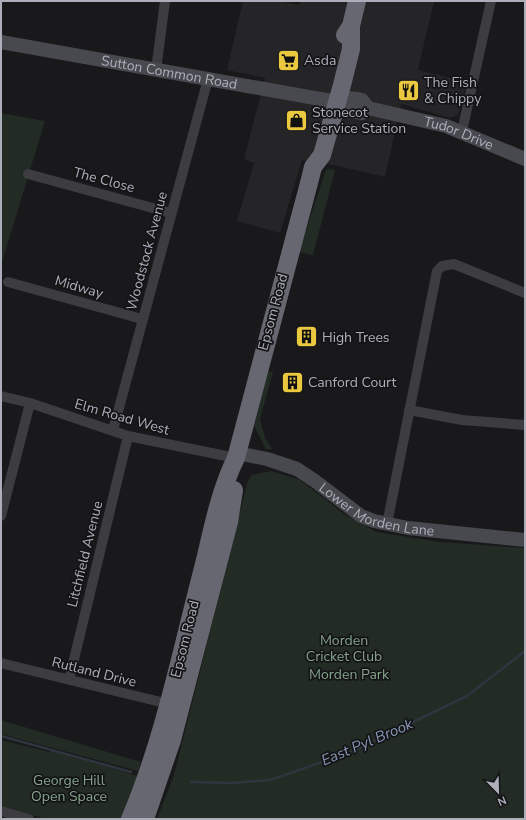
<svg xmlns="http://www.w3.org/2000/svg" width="526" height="820" font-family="'Nunito Sans',sans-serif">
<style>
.built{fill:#252528}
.green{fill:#232b25}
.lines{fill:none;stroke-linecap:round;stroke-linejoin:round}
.stream{stroke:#2f353e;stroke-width:2.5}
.street{stroke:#3c3c41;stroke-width:10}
.secondary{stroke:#48494f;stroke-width:14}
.highway{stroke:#666770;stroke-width:18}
.labels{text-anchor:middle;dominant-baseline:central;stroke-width:3.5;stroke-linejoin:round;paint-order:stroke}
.poi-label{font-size:14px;fill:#acaeba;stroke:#141416;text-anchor:start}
.street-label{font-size:14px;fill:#acaeba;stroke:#141416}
.park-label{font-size:14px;fill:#84a48a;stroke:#141416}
.water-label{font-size:15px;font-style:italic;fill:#8597b3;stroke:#141416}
</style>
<rect width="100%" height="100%" fill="#19191b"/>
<path class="built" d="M243,1H276L300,5L301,1H434L418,70L467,82L458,115L450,118L401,104L385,177L338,166L302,160L280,233L237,221L254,163L244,159L265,78L227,70Z"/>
<path class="green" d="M1,113L45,121L1,265Z
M326,169L335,170L313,255L299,252Z
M268,371L273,372L260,419L265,438L272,449H266L254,426Z
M271,471L300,480L347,516L377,532L440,542L525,548V819H157L174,775L247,484L251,475Z
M1,720L141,762L138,771L1,734Z
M1,740L49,752L51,750L138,776L122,819H46L1,806Z"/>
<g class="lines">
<path class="stream" d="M1,736L131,772
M191,782L231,783L270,780L351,752L467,696L525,651"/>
<path class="street" d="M156,70L165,1
M462,131L491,1
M28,174L171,213
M8,282L142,319
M1,396L30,403L128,436L236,458
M409,410L462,420L525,425
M113,430L208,79
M1,516L30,403
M387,524L437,271L442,266L454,264L525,293
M1,663L173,705
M69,680L128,436
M1,811L29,819"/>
<g class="secondary">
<path id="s1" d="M1,42L337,102"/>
<path id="s2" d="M337,102C347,97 352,98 362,100L368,108L446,126L525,159"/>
<path d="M337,102C346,111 350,111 362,113L368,108"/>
<path id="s3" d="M237,453L267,459L297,469L315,481L361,516L374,521L408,528L525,540"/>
</g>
<path class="highway" d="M345,35L351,26L357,1
M130,819C164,739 181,652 203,568C212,532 219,492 236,458L309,183L313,167L322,155L342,85L351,49V26
M145,819L172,740L229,522L234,490"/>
</g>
<defs>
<symbol id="supermarket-square" viewBox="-11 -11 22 22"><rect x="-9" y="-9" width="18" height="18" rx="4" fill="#eac941" stroke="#141416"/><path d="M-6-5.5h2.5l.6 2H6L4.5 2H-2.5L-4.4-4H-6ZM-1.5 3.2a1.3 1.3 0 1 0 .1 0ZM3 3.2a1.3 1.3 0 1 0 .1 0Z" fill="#111"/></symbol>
<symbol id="restaurant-square" viewBox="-11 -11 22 22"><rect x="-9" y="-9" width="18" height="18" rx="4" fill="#eac941" stroke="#141416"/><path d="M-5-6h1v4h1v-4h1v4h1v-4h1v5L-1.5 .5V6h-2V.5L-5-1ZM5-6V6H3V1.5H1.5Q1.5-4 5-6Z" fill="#111"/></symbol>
<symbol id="shop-square" viewBox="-11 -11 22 22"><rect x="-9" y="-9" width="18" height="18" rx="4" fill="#eac941" stroke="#141416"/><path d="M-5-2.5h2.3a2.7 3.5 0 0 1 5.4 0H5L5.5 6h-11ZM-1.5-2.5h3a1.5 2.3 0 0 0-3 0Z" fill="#111"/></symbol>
<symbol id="building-square" viewBox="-11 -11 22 22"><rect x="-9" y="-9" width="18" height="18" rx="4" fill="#eac941" stroke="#141416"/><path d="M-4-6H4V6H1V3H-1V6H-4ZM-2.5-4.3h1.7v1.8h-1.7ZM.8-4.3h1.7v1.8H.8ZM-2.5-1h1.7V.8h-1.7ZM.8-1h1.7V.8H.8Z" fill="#111"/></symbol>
</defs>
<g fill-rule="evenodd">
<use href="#supermarket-square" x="276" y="48" width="25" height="25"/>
<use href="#restaurant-square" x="396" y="78" width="25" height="25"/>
<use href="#shop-square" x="284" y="108" width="25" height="25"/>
<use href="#building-square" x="294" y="324" width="25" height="25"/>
<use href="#building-square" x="280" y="370" width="25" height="25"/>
</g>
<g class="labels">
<g class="poi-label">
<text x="304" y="60">Asda</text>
<text x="424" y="82">The Fish<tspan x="424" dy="16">&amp; Chippy</tspan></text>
<text x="312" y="112">Stonecot<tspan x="312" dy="16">Service Station</tspan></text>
<text x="322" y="337">High Trees</text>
<text x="308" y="382">Canford Court</text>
</g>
<g class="street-label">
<text stroke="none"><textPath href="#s1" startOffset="171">Sutton Common Road</textPath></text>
<text stroke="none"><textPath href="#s2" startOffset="130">Tudor Drive</textPath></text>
<text transform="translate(104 180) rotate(15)">The Close</text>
<text transform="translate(147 251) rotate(-75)">Woodstock Avenue</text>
<text transform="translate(79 287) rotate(16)">Midway</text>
<text transform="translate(273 312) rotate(-75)">Epsom Road</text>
<text transform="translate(122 417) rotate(16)">Elm Road West</text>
<text stroke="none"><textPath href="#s3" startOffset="154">Lower Morden Lane</textPath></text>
<text transform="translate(85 554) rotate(-76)">Litchfield Avenue</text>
<text transform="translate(185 639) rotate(-76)">Epsom Road</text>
<text transform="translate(94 672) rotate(14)">Rutland Drive</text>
</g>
<g class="park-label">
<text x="344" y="640">Morden<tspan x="344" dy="16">Cricket Club</tspan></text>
<text x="349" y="674">Morden Park</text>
<text x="69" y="780">George Hill<tspan x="69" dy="16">Open Space</tspan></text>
</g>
<g class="water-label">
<text transform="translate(367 742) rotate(-23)">East Pyl Brook</text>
</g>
</g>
<rect width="526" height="820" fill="none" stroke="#acaeba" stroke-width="4"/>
<g transform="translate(498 792) rotate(157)" stroke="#141416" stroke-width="3" paint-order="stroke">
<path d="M0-3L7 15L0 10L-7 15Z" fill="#acaeba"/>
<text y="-6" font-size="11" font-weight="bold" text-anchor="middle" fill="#acaeba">N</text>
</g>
</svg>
